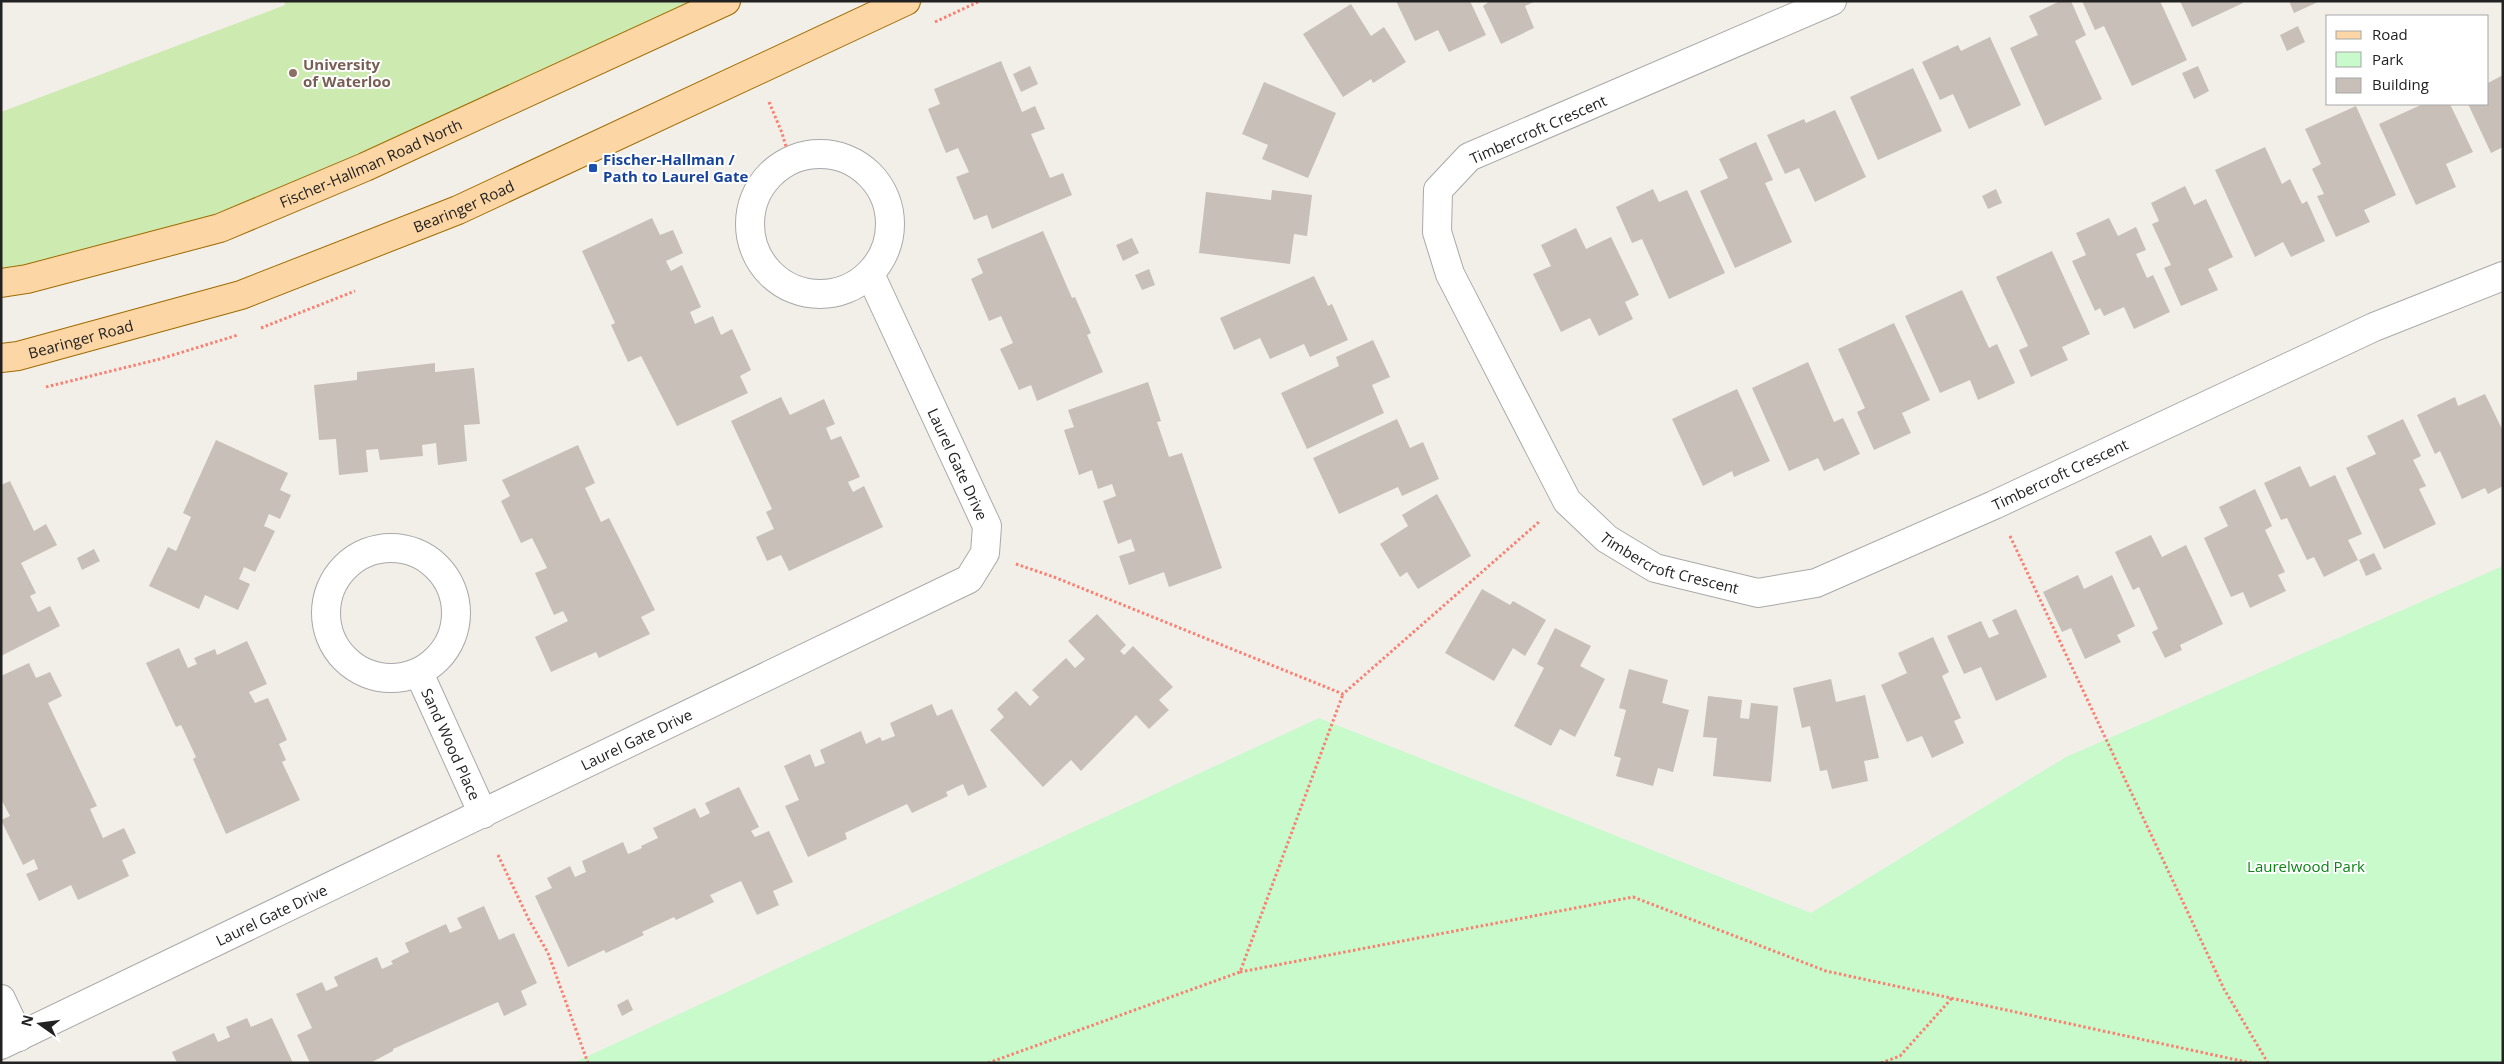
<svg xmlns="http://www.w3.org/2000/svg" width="2504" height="1064" font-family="'Open Sans',sans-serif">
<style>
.grass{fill:#cdebb0}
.park{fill:#c8facc}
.building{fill:#c7bfb8}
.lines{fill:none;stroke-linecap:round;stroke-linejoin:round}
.minor-casing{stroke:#a9a9a9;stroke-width:30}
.major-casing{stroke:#a06b00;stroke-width:30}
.path{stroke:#fa8072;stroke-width:3;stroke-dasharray:2.5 2.5;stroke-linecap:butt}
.minor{stroke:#fff;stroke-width:28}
.major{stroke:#fcd6a4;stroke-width:28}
.education-dot{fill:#8d6e63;stroke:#fff;stroke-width:2}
.transit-dot{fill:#1a4fb4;stroke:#fff;stroke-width:2}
.labels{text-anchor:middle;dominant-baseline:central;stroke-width:4;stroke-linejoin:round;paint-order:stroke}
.education-label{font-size:15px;font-weight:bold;fill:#785e54;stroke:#fff;text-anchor:start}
.street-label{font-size:15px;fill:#222;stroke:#fff}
.transit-label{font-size:15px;font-weight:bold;fill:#164399;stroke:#fff;text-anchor:start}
.park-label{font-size:15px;fill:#0c8416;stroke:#fff}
</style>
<rect width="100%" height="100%" fill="#f2efe9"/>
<path class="grass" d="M284,1H735L287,196L1,282V112L285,5Z"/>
<path class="park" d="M2503,566V1063H573L1319,718L1811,913L2066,757Z"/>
<path class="building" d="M1396,1H1470L1486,35L1449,52L1438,30L1415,41Z
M1490,1H1536L1525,6L1534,28L1501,44L1483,6Z
M2060,1H2071L2086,35L2075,41L2102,99L2045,126L2010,48L2038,35L2029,16Z
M2082,1H2160L2187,60L2132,86L2104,26L2095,30Z
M2180,1H2242L2243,3L2192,27Z
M2289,1H2320L2294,13Z
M1351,4L1371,36L1384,27L1406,62L1373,83L1371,79L1343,97L1303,34Z
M2298,26L2305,42L2287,51L2280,35Z
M1990,37L2021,105L1969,129L1953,94L1940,100L1922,62L1958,45L1961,51Z
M1001,61L1022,112L1035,106L1045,129L1031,134L1050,178L1063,173L1072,195L992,229L987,215L974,220L956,177L969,172L958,148L946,153L928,109L940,104L934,89Z
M1030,66L1038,84L1021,92L1013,74Z
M2198,66L2209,91L2194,99L2182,73Z
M1913,68L1942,131L1878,160L1850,97Z
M2503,75V147L2491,153L2468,104H2488V83Z
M1264,82L1336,113L1308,178L1262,159L1268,145L1242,134Z
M2423,104H2450L2473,152L2446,164L2456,187L2416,205L2379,124Z
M2356,106L2396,195L2364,210L2370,222L2336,237L2317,196L2324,194L2312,169L2321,164L2305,129Z
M1835,110L1866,177L1815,202L1799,168L1785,174L1767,135L1804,119L1806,123Z
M1756,142L1773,180L1765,183L1792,242L1735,268L1700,191L1728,178L1719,159Z
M2265,147L2282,184L2290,179L2302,204L2307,201L2325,241L2291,257L2283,242L2255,257L2215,170Z
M2185,186L2194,205L2206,199L2233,257L2208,269L2218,290L2181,306L2164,268L2171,265L2152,224L2159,221L2151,203Z
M1653,189L1659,202L1687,190L1725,273L1669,299L1642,239L1632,243L1616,207Z
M1996,189L2002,203L1988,209L1982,196Z
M1272,190L1312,195L1307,236L1294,234L1290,264L1199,253L1206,192L1271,200Z
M652,218L660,235L673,230L683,253L666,261L671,271L682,265L701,307L690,312L695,324L713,316L721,335L732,329L751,370L740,376L748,393L677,426L641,356L628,362L611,325L615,323L582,251Z
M2109,218L2118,236L2136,227L2146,250L2136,254L2147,278L2153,275L2170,312L2134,329L2124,307L2104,316L2100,308L2095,311L2072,261L2086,255L2076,233Z
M1576,228L1586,249L1611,237L1639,295L1625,302L1633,319L1599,336L1590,318L1561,332L1533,274L1551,266L1541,245Z
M1043,231L1072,298L1075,297L1091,333L1087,335L1103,372L1037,401L1031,385L1019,390L1000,349L1013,343L1001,316L989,321L971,279L983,273L977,259Z
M1132,238L1139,253L1123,261L1116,245Z
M2052,251L2090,334L2062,347L2068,360L2031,377L2019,350L2028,346L1996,277Z
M1149,269L1155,285L1142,290L1135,275Z
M1314,276L1328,306L1332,304L1348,340L1310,357L1304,344L1270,359L1260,338L1234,350L1220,318Z
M1962,290L1989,348L1997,344L2015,383L1978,400L1970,380L1940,393L1905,316Z
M1894,323L1930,400L1902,413L1911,433L1874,450L1857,412L1865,408L1838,349Z
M1373,340L1390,377L1372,385L1384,413L1307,449L1281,393L1339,366L1336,357Z
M1808,362L1834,422L1843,418L1860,454L1824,471L1818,458L1789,471L1752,388Z
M435,363V372L474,368L480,424L464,425L467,461L438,465L436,443L422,445L423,456L380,460L378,449L366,450L368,472L339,475L336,439L319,440L314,385L357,380V372Z
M1148,382L1161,421L1157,422L1169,457L1182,453L1222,568L1169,587L1164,572L1129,585L1119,556L1135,551L1131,539L1118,544L1103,501L1116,496L1112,484L1098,489L1092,470L1079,475L1064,430L1074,427L1068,410Z
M1737,389L1770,461L1734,477L1732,471L1703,486L1672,419Z
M2485,394L2503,431V486L2488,494L2485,488L2462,499L2440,451L2435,454L2417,415L2455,397L2458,406Z
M781,397L790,415L824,399L835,424L826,428L831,440L841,436L860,477L848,482L853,492L864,486L883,527L789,571L781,555L767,561L756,537L774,529L766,512L772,509L731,421Z
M1397,419L1410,448L1423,442L1439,479L1402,496L1398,487L1339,514L1313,458Z
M2403,419L2421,456L2413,460L2426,486L2419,489L2436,524L2384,549L2346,468L2376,454L2367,436Z
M216,440L288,473L280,490L291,495L280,519L269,514L264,526L275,531L255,572L244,567L239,579L250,584L238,610L205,595L199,609L149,586L168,547L176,551L191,517L183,513Z
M578,445L595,483L585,488L601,522L609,518L655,610L641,617L650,634L599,658L596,652L551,672L535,637L568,621L563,611L554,615L535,573L547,568L532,538L521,543L501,501L510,496L502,480Z
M2300,466L2310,487L2335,475L2362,534L2348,540L2358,560L2324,577L2314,557L2307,560L2287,518L2281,520L2264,483Z
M10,481L34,531L46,524L57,545L21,563L36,593L30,596L38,612L50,606L60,626L1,656V485Z
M2255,489L2272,526L2265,530L2285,572L2278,575L2286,591L2250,608L2243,592L2231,597L2204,538L2228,526L2219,507Z
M1437,494L1471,556L1418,589L1407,572L1400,577L1380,544L1408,526L1402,515Z
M2151,535L2162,557L2186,545L2223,624L2180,645L2182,650L2165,658L2152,632L2158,629L2139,587L2133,590L2115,552Z
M94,549L100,561L82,570L77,558Z
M2374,553L2382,569L2366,576L2359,560Z
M2078,575L2084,589L2112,575L2135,626L2117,635L2121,642L2085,659L2071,628L2062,632L2043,592Z
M1482,589L1510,605L1513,601L1546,620L1525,656L1513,648L1494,681L1445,653Z
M2016,609L2047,677L1996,701L1981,667L1964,674L1947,636L1981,621L1989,638L1999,634L1992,620Z
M1097,614L1126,645L1120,651L1124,655L1133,646L1173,687L1159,700L1169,710L1149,729L1136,715L1081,771L1071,760L1043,787L990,730L1004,717L997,709L1016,691L1030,706L1039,697L1032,690L1066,658L1075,668L1085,659L1068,641Z
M1555,628L1591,646L1580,666L1605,679L1575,737L1560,729L1551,746L1514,726L1544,668L1537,664Z
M1933,637L1949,672L1942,676L1961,718L1954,721L1964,743L1932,758L1922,736L1907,742L1881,685L1907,673L1898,653Z
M247,641L267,684L249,692L255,703L268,698L287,740L279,744L286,760L282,762L300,800L226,834L193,759L196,757L181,725L176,727L146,663L179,648L188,668L197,664L194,658L215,649L217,655Z
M29,663L36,678L50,672L62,696L48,703L97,806L90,809L103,838L124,828L136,853L122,860L129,876L78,900L71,885L39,901L26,874L38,869L34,859L23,865L1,820L10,816L1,799V676Z
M1629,669L1668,680L1662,703L1689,710L1673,772L1658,768L1653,786L1616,776L1621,758L1614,756L1626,710L1619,708Z
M1831,679L1836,702L1865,695L1879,758L1864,761L1868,781L1832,789L1827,770L1820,771L1810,726L1802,728L1793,688Z
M1708,696L1742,700L1740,718L1749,719L1751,703L1778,706L1771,782L1713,776L1717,738L1703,737Z
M932,704L937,716L952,709L987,787L968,796L963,784L946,792L948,796L912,813L907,804L845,833L847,839L808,857L785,806L799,800L784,766L810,754L815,767L825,763L820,750L861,731L866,744L880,737L882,741L895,736L890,723Z
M739,787L759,827L751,831L755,837L769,831L793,882L773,891L779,905L757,915L741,881L710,895L714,902L676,920L674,917L642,932L644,935L606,953L604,950L568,967L535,896L552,888L547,878L570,866L575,877L586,872L582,861L623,842L628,854L642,848L641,846L658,838L653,828L695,808L700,818L710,813L705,803Z
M484,906L499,940L514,933L537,983L521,991L527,1005L504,1016L498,1002L393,1049V1051L370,1063H310L297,1035L312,1028L296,994L322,982L326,991L338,986L334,977L377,957L382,969L393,964L391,961L409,952L405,943L446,924L450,933L462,928L457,918Z
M628,999L633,1010L622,1016L617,1005Z
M247,1018L251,1027L272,1018L293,1063H177L172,1052L214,1033L218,1042L230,1037L226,1027Z"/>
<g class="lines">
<defs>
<g id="minor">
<path id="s1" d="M1832,1L1469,157L1438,190L1437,232L1450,274L1567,501L1607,539L1655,568L1758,593L1816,583L1994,505L2374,327L2503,276"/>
<circle cx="820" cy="224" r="70"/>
<circle cx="391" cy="613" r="65"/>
<path id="s2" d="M419,673L483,814"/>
<path d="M1,999L19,1037"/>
<path id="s3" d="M1,1045L969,579L985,553L987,526L870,274"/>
</g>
<g id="major">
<path id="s4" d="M1,283L27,279L220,228L365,167L726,1"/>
<path id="s5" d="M1,358L18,356L241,295L458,210L906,1"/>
</g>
</defs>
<use href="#minor" class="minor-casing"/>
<use href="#major" class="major-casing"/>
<path class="path" d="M935,22L980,1
M769,102L782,133L790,160
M261,328L355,291
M46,387L160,359L238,335
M2010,536L2224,989L2268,1063
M1016,564L1054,577L1343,694L1540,521
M498,855L529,920L548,953L588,1063
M1240,972L1633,897L1826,971L2251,1063
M988,1063L1240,972L1343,694
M1881,1063L1900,1056L1952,998"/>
<use href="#minor" class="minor"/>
<use href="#major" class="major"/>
</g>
<circle class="education-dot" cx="293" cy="73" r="5"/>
<rect class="transit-dot" x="588" y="163" width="10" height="10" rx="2.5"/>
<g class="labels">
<g class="education-label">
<text x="303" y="64">University<tspan x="303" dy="17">of Waterloo</tspan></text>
</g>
<g class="street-label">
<text transform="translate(1538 129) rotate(-24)">Timbercroft Crescent</text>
<text stroke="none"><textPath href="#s4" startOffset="390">Fischer-Hallman Road North</textPath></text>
<text stroke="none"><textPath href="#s5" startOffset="488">Bearinger Road</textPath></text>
<text stroke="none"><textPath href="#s5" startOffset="82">Bearinger Road</textPath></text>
<text transform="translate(958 464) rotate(65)">Laurel Gate Drive</text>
<text stroke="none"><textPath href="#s1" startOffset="1325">Timbercroft Crescent</textPath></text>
<text stroke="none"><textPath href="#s1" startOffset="905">Timbercroft Crescent</textPath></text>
<text stroke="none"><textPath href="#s3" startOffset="705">Laurel Gate Drive</textPath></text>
<text stroke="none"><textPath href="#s2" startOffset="78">Sand Wood Place</textPath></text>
<text stroke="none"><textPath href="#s3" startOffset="300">Laurel Gate Drive</textPath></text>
</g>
<g class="transit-label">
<text x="603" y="159">Fischer-Hallman /<tspan x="603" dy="17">Path to Laurel Gate</tspan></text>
</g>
<g class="park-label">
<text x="2306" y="866">Laurelwood Park</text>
</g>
</g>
<rect width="2504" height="1064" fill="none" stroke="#222222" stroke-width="5"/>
<rect x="2326" y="15" width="162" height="90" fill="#ffffff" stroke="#a7a7a7"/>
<rect x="2336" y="31" width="25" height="8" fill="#fcd6a4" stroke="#a7a7a7"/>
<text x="2372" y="40" font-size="15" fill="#222222">Road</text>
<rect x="2336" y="52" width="25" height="15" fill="#c8facc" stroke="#a7a7a7"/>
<text x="2372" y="65" font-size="15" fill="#222222">Park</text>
<rect x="2336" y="78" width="25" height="15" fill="#c7bfb8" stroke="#a7a7a7"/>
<text x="2372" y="90" font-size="15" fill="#222222">Building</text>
<g transform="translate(40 1024) rotate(284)" stroke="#ffffff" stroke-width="4" paint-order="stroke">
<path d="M0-4L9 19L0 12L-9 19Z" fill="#222222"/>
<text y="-8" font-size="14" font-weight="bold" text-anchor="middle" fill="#222222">N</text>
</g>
</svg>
